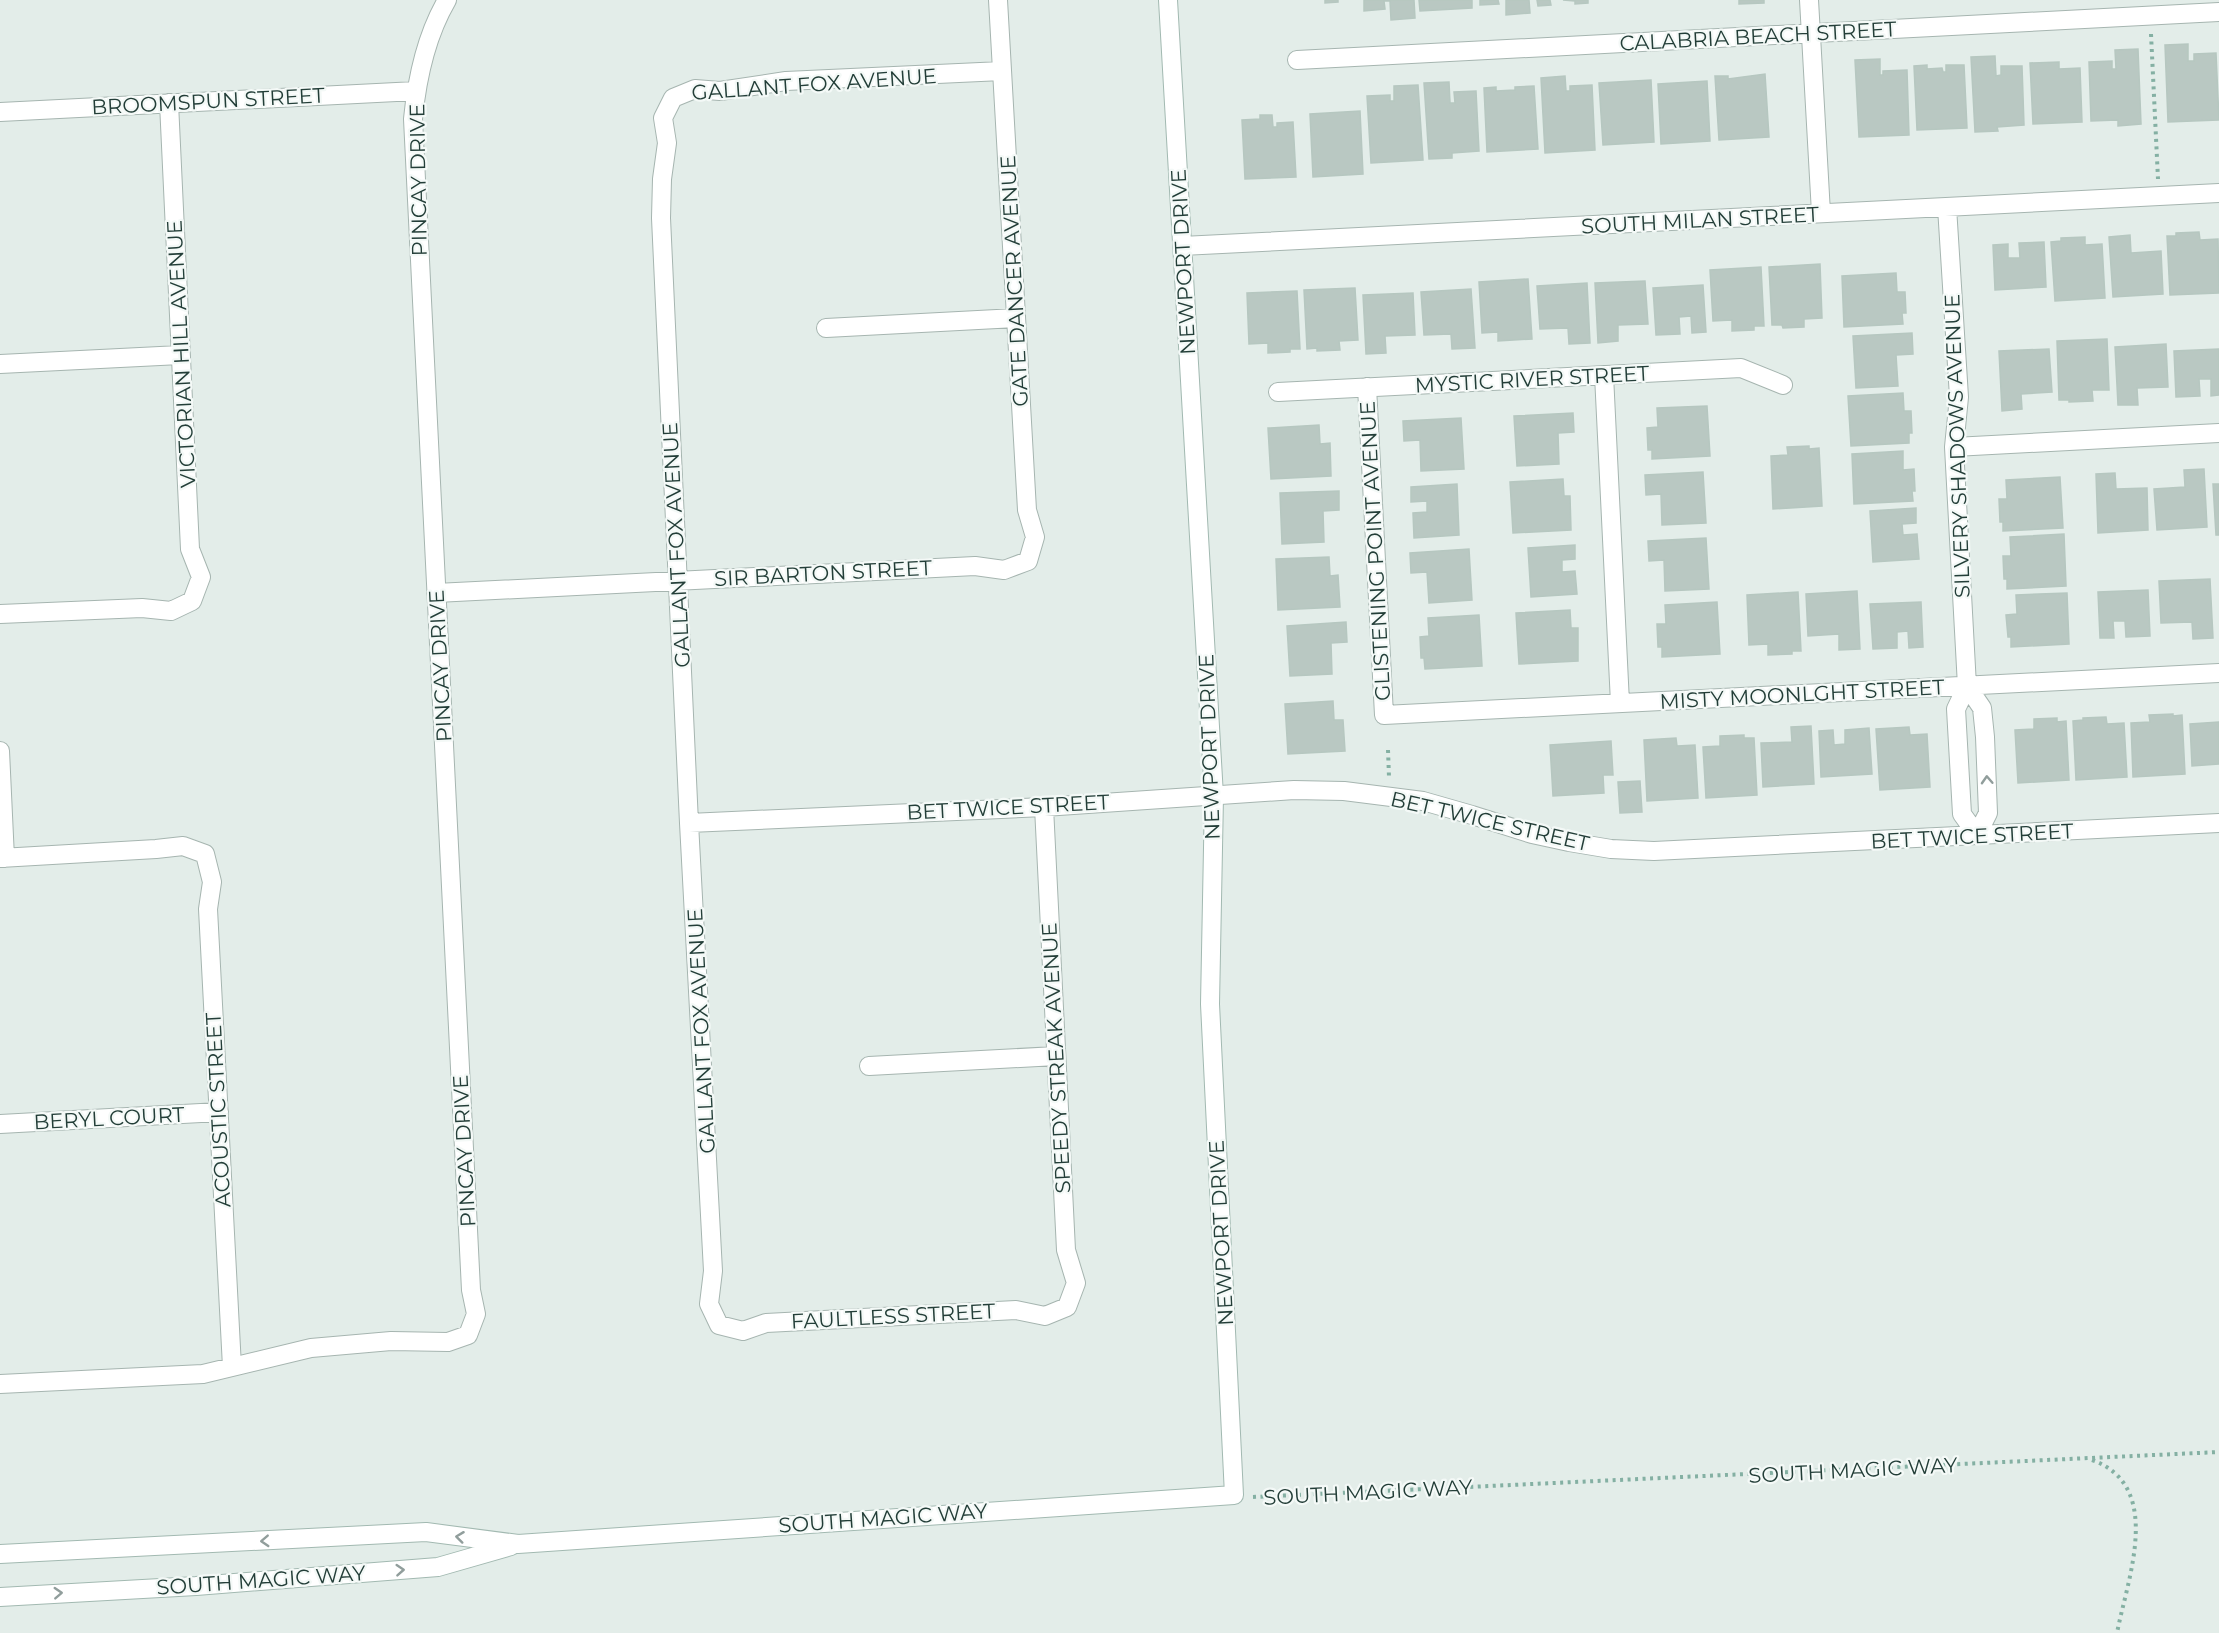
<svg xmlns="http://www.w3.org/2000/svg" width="2219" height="1633" font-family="Montserrat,sans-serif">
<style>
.building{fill:#b9c8c2;stroke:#b6c7c0;stroke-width:1.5}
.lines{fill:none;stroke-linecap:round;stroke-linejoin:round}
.street-casing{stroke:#a6b5b0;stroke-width:20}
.secondary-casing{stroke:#a2b9b1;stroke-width:20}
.path{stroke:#84b0a3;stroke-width:4;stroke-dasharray:3 4.5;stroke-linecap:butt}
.street{stroke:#fff;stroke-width:18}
.secondary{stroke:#fff;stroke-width:18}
.oneway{stroke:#919e9c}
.labels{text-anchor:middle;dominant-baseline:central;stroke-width:4.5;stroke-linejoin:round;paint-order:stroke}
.street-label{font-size:21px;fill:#233e38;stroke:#f4f9f7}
</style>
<rect width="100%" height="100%" fill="#e3ede9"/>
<path class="building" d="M1325,0H1338V2L1325,3Z
M1364,0H1414L1415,18L1391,20L1390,1H1384L1385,9L1364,11Z
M1419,0H1472V8L1420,11Z
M1480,0H1498L1499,4L1480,5Z
M1506,0H1529L1530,13L1506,15Z
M1537,0H1550L1551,5L1538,6Z
M1563,0H1588V3L1575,4V1Z
M1739,0H1764V3L1739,4Z
M2188,44V61H2194V54L2216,53L2219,120L2168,122L2165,45Z
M2138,49L2141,124L2118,126V120L2091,121L2089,62L2112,61V69H2116L2115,50Z
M1995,56L1996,76L2001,75V66H2022L2024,125L1997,127L1998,131L1975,132L1971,57Z
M1880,59V75H1883V71L1907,70L1909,135L1859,137L1855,60Z
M2059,62V69L2080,68L2082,122L2033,124L2030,63Z
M1927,65V69L1942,68L1943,72H1946V65H1964L1967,128L1917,130L1914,66Z
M1765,74L1769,137L1719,140L1715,76H1728V79Z
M1565,76L1566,91H1570V86L1592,85L1595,150L1545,153L1541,78Z
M1651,80L1654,142L1603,145L1599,83Z
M1707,81L1710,141L1661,144L1658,84Z
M1449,82L1450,103H1455L1454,92L1476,91L1479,151L1452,153V158L1429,159L1424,83Z
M1418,85L1423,160L1371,163L1367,96L1390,95V101H1394V86Z
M1534,86L1538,149L1487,152L1484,88L1496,87V91L1515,90V87Z
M1360,111L1363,174L1313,177L1310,114Z
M1260,115H1272L1273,127H1277V123L1293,122L1296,177L1245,179L1242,120L1260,119Z
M2199,232L2200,240L2218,239L2219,293L2170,295L2167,236H2176V233Z
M2130,235L2131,253L2161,251L2163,294L2113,297L2109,237Z
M2085,237V245L2102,244L2105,298L2055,301L2051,242L2061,241V238Z
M2044,242L2046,287L1995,290L1993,245L2008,244V258H2020L2019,243Z
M1820,264L1822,318L1804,319V327L1783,328L1782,325H1772L1769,267Z
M1761,267L1764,326H1754V330L1732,331V320L1713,321L1710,270Z
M1896,273L1897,292H1905L1906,313H1902L1903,324L1844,327L1842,276Z
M1528,279L1532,339L1498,341V332L1482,333L1479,282Z
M1645,281L1648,324L1618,325V341L1598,343L1595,283Z
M1587,283L1590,343L1569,344L1568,328L1540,329L1537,286Z
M1703,285L1706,332L1692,333L1691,316L1679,317L1680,334L1656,335L1653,288Z
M1355,288L1358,340L1339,341L1340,350L1317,351V348L1307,349L1304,290Z
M1471,289L1475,348L1452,349L1451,334L1424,335L1421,292Z
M1297,291L1300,349H1290V352L1268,353V343L1249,344L1247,293Z
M1413,293L1415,335L1385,336L1386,353L1366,354L1363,295Z
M1912,333L1913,354L1896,355L1898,386L1856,388L1853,336Z
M2107,339L2109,390H2092L2093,401L2069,402V400H2059L2057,341Z
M2166,344L2168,387L2137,388L2138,405H2118L2115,347Z
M2049,349L2052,392L2021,394L2022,409L2002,411L1999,351Z
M2219,349V395L2211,396V379H2199L2200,396L2176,397L2174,351Z
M1903,393L1904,411H1911L1912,433H1909V443L1851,446L1848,396Z
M1707,406L1710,456L1652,459V450H1648L1647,428L1658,427L1657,408Z
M1573,413L1574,432L1558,433L1559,464L1517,466L1514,416Z
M1461,418L1464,469L1421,471L1420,440L1404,441L1403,421Z
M1319,425L1320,444L1330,443L1331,476L1271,479L1268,428Z
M1809,446V449L1819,448L1822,506L1773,509L1771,456L1788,455L1787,447Z
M1903,451V470L1914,469L1915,491H1912L1913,501L1854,504L1852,454Z
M2204,469L2207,527L2157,530L2154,489L2185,487L2184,470Z
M1703,472L1706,523L1662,525L1661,494L1646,495L1645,475Z
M2115,473L2116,489L2147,488L2148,530L2098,533L2096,474Z
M2060,477L2063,528L2003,531V522H2000L1999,499H2007L2006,480Z
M1563,479L1564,496H1570L1571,530L1513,533L1510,482Z
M1457,484L1459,535L1414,538L1413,513L1427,512V501L1411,502V487Z
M2213,484H2219V535H2216Z
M1339,491V510L1323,511L1324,542L1282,544L1280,493Z
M1916,508V523L1902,524L1903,535L1917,534L1919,559L1873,562L1870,511Z
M2064,534L2066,586L2007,589V579H2004L2003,556H2011L2010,537Z
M1706,538L1709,589L1665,591L1664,560L1649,561L1648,541Z
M1575,545V559L1562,560V572L1575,571L1577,594L1531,597L1528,548Z
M1469,549L1472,600L1429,603L1427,572L1411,573L1410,553Z
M1329,557L1330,576L1338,575L1340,607L1278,610L1276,559Z
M2210,579L2213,638L2193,639L2192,622L2161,623L2159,581Z
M2148,590L2150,636L2126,637L2125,621H2113L2114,638H2100L2098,592Z
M1857,591L1860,649L1839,650V634L1808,636L1806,594Z
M1798,592L1801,651H1792V654L1768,655V644L1749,645L1747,595Z
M2067,593L2069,644L2011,647V637H2008L2006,615L2017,614L2016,595Z
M1717,602L1720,654L1662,657V647H1658L1657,624H1666L1665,605Z
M1921,602L1923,647L1909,648L1908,631L1897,632V648L1873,649L1870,604Z
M1570,610L1571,628H1578V661L1519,664L1516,613Z
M1479,615L1482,666L1425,669L1424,658H1421L1420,637L1429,636L1428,618Z
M1346,622L1347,642L1331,643L1332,674L1290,676L1287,626Z
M1333,701L1334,720H1343L1345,751L1288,754L1285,704Z
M2173,714V716L2182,715L2185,774L2133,777L2131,723L2150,722L2149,715Z
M2106,717L2107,724L2124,723L2127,777L2076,780L2073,721L2083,720V718Z
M2057,718V722L2066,721L2069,780L2018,783L2015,730L2034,729V719Z
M2219,722V764L2192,766L2190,724Z
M1811,726L1814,784L1763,787L1761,743L1792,742L1791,727Z
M1909,727L1910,735L1927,734L1930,787L1880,790L1876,729Z
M1869,728L1872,774L1821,777L1819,731L1833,730L1834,745L1845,744V730Z
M1744,735V738H1754L1757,795L1706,798L1703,747L1720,746V736Z
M1676,738L1677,746L1695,745L1698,798L1647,801L1644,740Z
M1611,741L1613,775H1603L1604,793L1553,796L1550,745Z
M1640,781L1642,812L1620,813L1618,782Z"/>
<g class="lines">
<defs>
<path id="street" d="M1809,0L1821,213
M1297,60L2219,12
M1002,71L786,81L720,91L695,89L673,98L663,118L667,143L662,179L661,218L689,823L713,1271L709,1304L719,1325L743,1331L766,1323L1016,1310L1045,1316L1067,1307L1076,1283L1066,1250L1044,807
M0,112L416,91
M1947,207L1959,397L1954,447L1967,686L1956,709L1962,814L1977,835L1988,813L1985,737L1982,708L1967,686
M1182,246L2219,193
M826,328L1016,318
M0,364L180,355
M1604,375L1620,703
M1367,387L1384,715L2219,673
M1278,392L1741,368L1783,385
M1954,447L2219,433
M436,593L975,566L1004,570L1028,561L1035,537L1027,510L998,0
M0,614L142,608L171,611L192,601L201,577L190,549L169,103
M0,751L5,858
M689,823L1044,807L1294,790L1344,791L1423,801L1472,815L1532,834L1569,842L1611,849L1654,851L2219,823
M0,858L156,849L183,846L205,854L212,882L208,909L232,1367
M869,1066L1056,1056
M0,1124L219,1112
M0,1384L203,1374L311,1348L391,1341L448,1342L468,1335L476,1314L471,1290L413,119C417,78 426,36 447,0"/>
<path id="secondary" d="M0,1554L426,1532L518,1544L1234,1495L1210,1004L1214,796L1168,0
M0,1597L196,1586L438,1567L511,1546"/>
</defs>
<use href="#street" class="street-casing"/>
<use href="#secondary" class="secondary-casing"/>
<path class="path" d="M2151,34L2158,179
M1388,750L1389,777
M2092,1460C2165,1486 2127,1580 2117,1633
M1253,1497L2219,1452"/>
<use href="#street" class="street"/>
<use href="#secondary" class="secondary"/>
</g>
<defs><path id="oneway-chevron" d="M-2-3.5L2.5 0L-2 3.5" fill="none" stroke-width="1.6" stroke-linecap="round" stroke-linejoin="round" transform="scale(1.5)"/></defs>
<g class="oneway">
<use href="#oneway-chevron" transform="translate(1987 780) rotate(-93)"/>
<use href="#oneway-chevron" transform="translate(460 1537) rotate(-173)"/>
<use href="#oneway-chevron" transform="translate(265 1541) rotate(177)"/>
<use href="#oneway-chevron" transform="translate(400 1570) rotate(-4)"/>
<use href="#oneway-chevron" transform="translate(58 1593) rotate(-3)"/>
</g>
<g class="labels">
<g class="street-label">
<text transform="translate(1758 36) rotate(-3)">CALABRIA BEACH STREET</text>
<text transform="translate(814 84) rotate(-4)">GALLANT FOX AVENUE</text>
<text transform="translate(208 101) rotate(-3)">BROOMSPUN STREET</text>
<text transform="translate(418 180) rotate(-91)">PINCAY DRIVE</text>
<text transform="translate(1700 220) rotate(-3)">SOUTH MILAN STREET</text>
<text transform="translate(1183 262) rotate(-93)">NEWPORT DRIVE</text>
<text transform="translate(1014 281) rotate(-93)">GATE DANCER AVENUE</text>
<text transform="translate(181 354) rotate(-93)">VICTORIAN HILL AVENUE</text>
<text transform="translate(1532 379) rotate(-3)">MYSTIC RIVER STREET</text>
<text transform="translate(1957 446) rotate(-92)">SILVERY SHADOWS AVENUE</text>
<text transform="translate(676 545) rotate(-93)">GALLANT FOX AVENUE</text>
<text transform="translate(1375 551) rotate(-93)">GLISTENING POINT AVENUE</text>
<text transform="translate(823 573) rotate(-3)">SIR BARTON STREET</text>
<text transform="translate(440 666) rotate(-93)">PINCAY DRIVE</text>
<text transform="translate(1802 694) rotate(-3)">MISTY MOONLGHT STREET</text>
<text transform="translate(1209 747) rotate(-92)">NEWPORT DRIVE</text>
<text transform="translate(1008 807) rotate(-3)">BET TWICE STREET</text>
<text transform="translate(1490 821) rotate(13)">BET TWICE STREET</text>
<text transform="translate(1972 836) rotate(-3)">BET TWICE STREET</text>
<text transform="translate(701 1031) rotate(-93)">GALLANT FOX AVENUE</text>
<text transform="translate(1056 1058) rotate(-93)">SPEEDY STREAK AVENUE</text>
<text transform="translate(218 1110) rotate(-93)">ACOUSTIC STREET</text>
<text transform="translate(109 1118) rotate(-3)">BERYL COURT</text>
<text transform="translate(464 1151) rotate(-93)">PINCAY DRIVE</text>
<text transform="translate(1221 1233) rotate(-93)">NEWPORT DRIVE</text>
<text transform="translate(893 1316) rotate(-3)">FAULTLESS STREET</text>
<text transform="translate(1853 1470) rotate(-3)">SOUTH MAGIC WAY</text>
<text transform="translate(1368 1492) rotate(-3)">SOUTH MAGIC WAY</text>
<text transform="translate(883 1518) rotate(-4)">SOUTH MAGIC WAY</text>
<text transform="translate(261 1580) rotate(-4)">SOUTH MAGIC WAY</text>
</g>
</g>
</svg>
